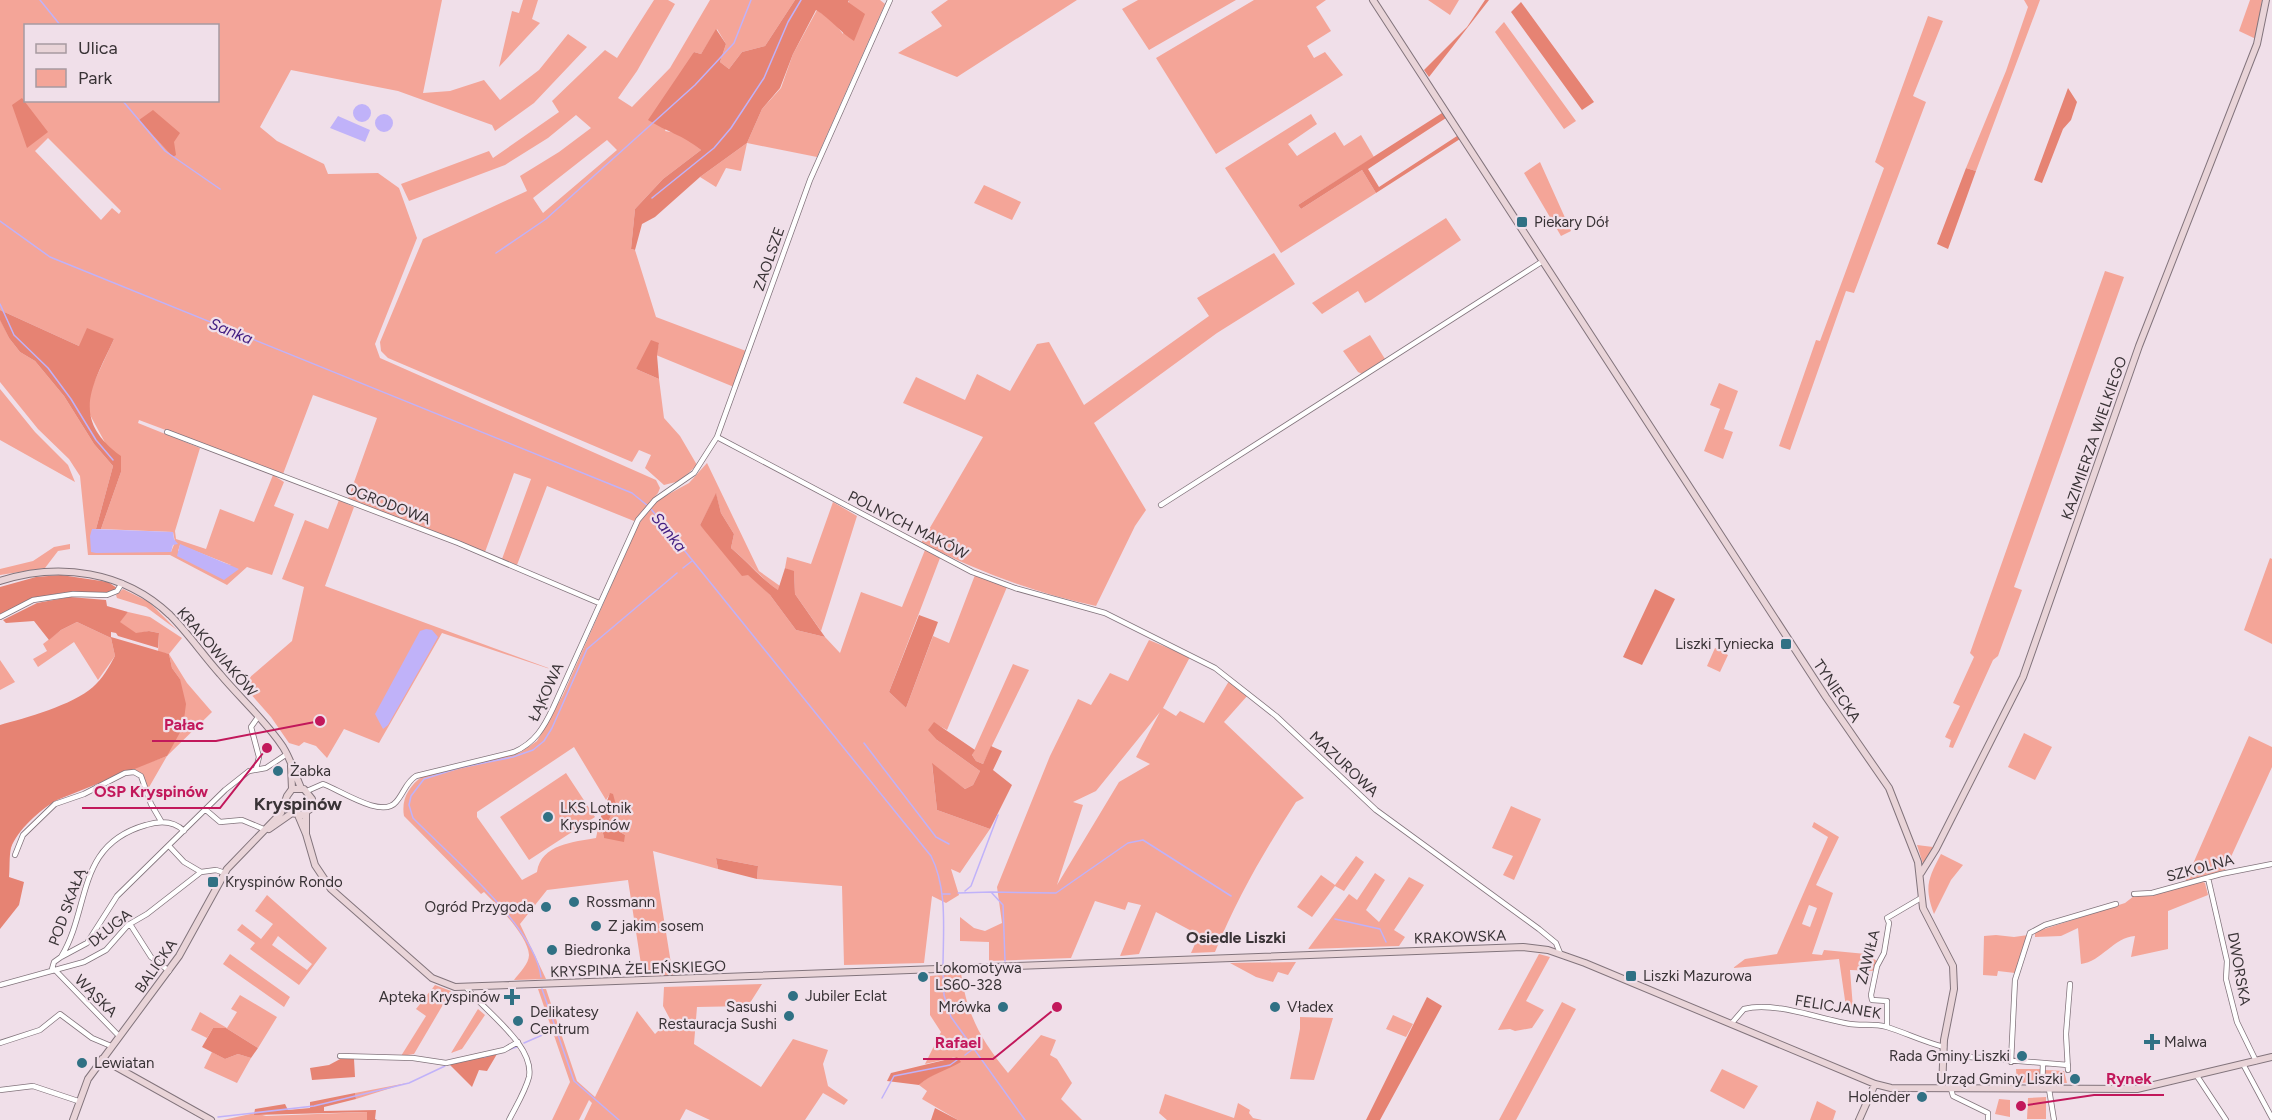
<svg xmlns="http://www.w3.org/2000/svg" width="2272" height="1120" font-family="Figtree,sans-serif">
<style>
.green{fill:#f4a598;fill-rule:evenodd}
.forest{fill:#e68373}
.water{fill:#c0b2f9}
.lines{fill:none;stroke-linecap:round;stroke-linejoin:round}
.stream{stroke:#c0b2f9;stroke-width:1.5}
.street-casing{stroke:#82747c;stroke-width:6}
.secondary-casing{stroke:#82747c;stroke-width:8}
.street{stroke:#fff;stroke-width:4.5}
.secondary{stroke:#e9d4d8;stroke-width:6}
.poi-dot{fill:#307184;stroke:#f0dfe9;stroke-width:2}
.labels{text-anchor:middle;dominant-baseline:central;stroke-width:4.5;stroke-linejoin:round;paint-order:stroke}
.poi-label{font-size:15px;fill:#393336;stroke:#f0dfe9;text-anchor:start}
.street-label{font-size:15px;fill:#393336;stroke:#f0dfe9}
.water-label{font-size:16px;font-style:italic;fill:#411d81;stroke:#f0dfe9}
.neighbourhood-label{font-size:16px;font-weight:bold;fill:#393336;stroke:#f0dfe9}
.quarter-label{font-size:18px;font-weight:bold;fill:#393336;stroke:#f0dfe9}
.leader{fill:none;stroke:#c2185b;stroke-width:2}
.callout-dot{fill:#c2185b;stroke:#f0dfe9;stroke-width:2}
.callout-label{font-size:16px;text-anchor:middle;font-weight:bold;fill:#c2185b;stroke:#f0dfe9;stroke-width:4.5;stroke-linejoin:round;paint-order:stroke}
</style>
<rect width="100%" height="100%" fill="#f0dfe9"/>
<path class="green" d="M0,0H442L423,93L450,91L484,80L500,100L539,70L568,34L587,47L534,103L495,131L492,125L398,91L291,70L260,127L277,141L324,164L328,174L378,173L399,188L417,238L375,344L380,358L656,480L660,488L658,493L634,521L547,486L517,565L502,559L531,479L514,473L485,552L348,499L377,418L313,395L283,474L139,420L138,423L200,448L175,531L176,539L206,549L220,509L254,522L273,475L284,482L274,506L294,514L272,575L247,567L227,585L170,555H88L80,476L69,459L38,429L0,382V319L9,338L20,352L35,361L64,396L94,444L113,466L96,529H92L91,552H171L175,542L173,532L101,529L121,472L89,413V393L114,339L79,346L0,310ZM26,26H218V100H26ZM48,138L121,211L119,214L112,208L101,220L35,151ZM180,545L231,565L178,551Z
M523,0H538L532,19L540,23L499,67L512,11L519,13Z
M654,0H668L675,4L637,71L618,98L632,107L670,68L710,0H795L765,46L742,52L729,69L720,62L726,44L717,29L701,54L694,52L665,131L681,134L701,150L663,179L635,209L631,249L635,250L656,317L746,351L734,387L656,355L659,343L636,369L659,379L664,418L680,436L697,465L680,481L664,485L645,468L651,455L639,450L632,462L388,358L381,351L380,342L423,239L527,191L520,176L559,152L591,128L576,115L548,138L505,165L409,201L401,184L489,151L493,158L559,112L552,101L605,50L617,58ZM607,140L617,150L543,213L533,198Z
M849,0H880L885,4L817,157L747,143L741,171L726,168L716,187L700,177L747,143L762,109L781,88L793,54L817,10L834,22L843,34Z
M948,0H1077L957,77L898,53L942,26L931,12Z
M1138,0H1236L1149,50L1122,9Z
M1254,0H1326L1316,7L1331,31L1307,46L1314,58L1325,52L1343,75L1216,154L1156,58Z
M1428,0H1459L1450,15Z
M2024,0H2040L1976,171L1966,168L2006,71L2028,7Z
M2250,0H2262L2256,39L2239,31Z
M1928,16L1943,21L1913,96L1926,102L1854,293L1846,291L1790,450L1779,446L1816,340L1820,341L1884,168L1875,162Z
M1504,22L1576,121L1564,129L1495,32Z
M1311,114L1317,124L1288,144L1297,156L1335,132L1344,146L1361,135L1374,157L1298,205L1301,209L1362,170L1376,193L1281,253L1225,168Z
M1540,162L1571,231L1561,236L1524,173Z
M984,185L1021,202L1012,220L974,203Z
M1446,218L1461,240L1371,300L1365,303L1358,291L1322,314L1312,303Z
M1274,253L1295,284L1217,333L1094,423L1146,510L1135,526L1096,606C1034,593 978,571 921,543L983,437L903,403L916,377L965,400L977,374L1010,391L1037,344L1049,342L1084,405L1209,316L1197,298Z
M2105,271L2124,277L2014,587L2022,590L1998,656L1993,660L1953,748L1949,747L1951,740L1945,737L1960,706L1953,703L1974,657L1970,653Z
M1370,335L1385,359L1362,374L1358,372L1343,351Z
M1719,383L1738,391L1724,429L1733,432L1723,459L1704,451L1720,409L1710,405Z
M0,389L35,432L68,465L75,482L0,440Z
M707,463L759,571L780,586L779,591C761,578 748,562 731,548L734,534L721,513L716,494L700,525L770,595L796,630L825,637L840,653L861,592L902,607L925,550L940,558L889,692L906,708L933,636L949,643L975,575L1007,587L947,730L934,723L937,740L980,771L973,785L965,789L932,764L937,810L990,829L960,873L951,869L959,895L946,903L932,896L924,963L844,965L842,886L757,879L758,866L716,858L718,869L653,851L673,976L643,977L628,880L547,890L520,924L546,979L514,980C519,973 529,964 529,955C528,936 498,906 484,892L481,894L404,816C401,799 409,786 423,776L521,752L537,741L563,695L638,525L656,501L689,483ZM574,747L606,800L610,794L616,805L607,824L625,835L604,838L600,819L596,838C574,842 541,844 537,872L522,880L477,817V812Z
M339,500L354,507L325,586L562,673L442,633L379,743L344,729L327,758L316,746L304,742L299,746L289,743L271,717L242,684L292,641L304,587L282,579L305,520L328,529Z
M833,502L857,516L821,631L795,594L794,572L785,568L787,557L811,564Z
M70,544V549L58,551L45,568L0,575V569L33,561L54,547Z
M2270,558L2272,559V644L2244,630Z
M123,589L149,602L177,630L146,607L117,598L116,595Z
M128,612L150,617L182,638L169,654L187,683L212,712L167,756L148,789L141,773L126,771L167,756L180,679L172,668L169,654L158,652L159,633L149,631L136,634L119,622Z
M77,622L111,638L115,656L98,680L74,642L38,667L33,659L47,651L43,644L61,630Z
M1149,640L1190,657L1163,708L1176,716L1180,711L1204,723L1229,681L1248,695L1224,722L1304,798L1296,802C1265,850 1237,898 1215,952L1191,953L1199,935L1156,912L1139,954L1120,956L1141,905L1128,902L1125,910L1095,901L1071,958L989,961V942L960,941V917L974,928L985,931L1002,923L997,887L1050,756L1078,699L1091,705L1110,673L1128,681ZM1160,712L1136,757L1150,764L1119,782L1057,885L1083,805L1073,802L1096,791Z
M1715,648L1728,655L1720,672L1707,666Z
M0,660L15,682L0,690Z
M1013,664L1029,670L983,764L976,761L972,755Z
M2024,733L2052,747L2035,780L2008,767Z
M2249,736L2272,747V767L2225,870L2185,882Z
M566,773L595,817L529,860L500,817Z
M1511,806L1541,819L1514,880L1503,875L1513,856L1492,848Z
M1814,822L1839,837L1816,885L1833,893L1812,954L1822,955L1824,950L1866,954L1877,961L1876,971L1850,970L1853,1008L1846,1007L1839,959L1733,968L1745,959L1777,954L1828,837L1812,827ZM1809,905L1817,908L1810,927L1802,924Z
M1935,843L1937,844L1923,864L1917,845L1933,847Z
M1941,854L1963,865L1951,880L1934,914C1924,887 1928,879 1941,854Z
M1356,856L1364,862L1344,891L1335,886L1312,917L1297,907L1321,875L1335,885Z
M1375,873L1385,880L1366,910L1379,922L1409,877L1424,885L1394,930L1405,937L1399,946L1308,949L1349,894L1357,900Z
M2201,881L2205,883L2208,895L2168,911V949L2131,957L2135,936C2114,937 2101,962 2081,964L2078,928L2061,936L2035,937V932L2125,903L2134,896L2148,895Z
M267,895L327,948L299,985L250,949L255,943L237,930L242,924L261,939L273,924L255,911ZM278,936L312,964L307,970L272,945Z
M1996,935L2014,937L2028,935V937L2015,973L1998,971L1997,976L1983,975L1984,936Z
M230,954L290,997L284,1007L223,964Z
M1539,954L1550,957L1526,1001L1544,1010L1532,1028L1515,1031L1510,1029L1498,1030Z
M1296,962L1288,975L1278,972L1273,982L1256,977L1230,963Z
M961,973C967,1015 981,1040 1008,1073L1041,1035L1056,1040L1050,1055L1057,1059L1072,1083L1061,1099L1082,1120H958L922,1099L927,1091L919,1085C934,1071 942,1075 956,1057L925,1064L941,1032L930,1015V976Z
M762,984L748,1006L697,1007L694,1044L761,1087L793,1039L828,1050L823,1064L828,1086L848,1100L844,1105L823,1093L805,1120H710L686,1109L680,1120H584L592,1103L589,1100L579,1120H552L570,1082L538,989H546L577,1081L595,1097L637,1011L655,1034L670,1019L663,1006L664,987Z
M435,985L451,991L414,1054L401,1056L426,1016L416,1009Z
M240,995L277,1017L258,1048L226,1028H213L207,1038L191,1030L200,1012L227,1028L237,1012L231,1009Z
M1562,1002L1576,1009L1516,1120H1499Z
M478,1009L485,1015L462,1049L451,1053Z
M1393,1015L1413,1024L1406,1037L1386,1029Z
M1300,1017L1333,1018L1314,1080L1290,1079L1300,1029Z
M212,1052L225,1059L238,1054L251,1058L237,1083L204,1068Z
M1722,1069L1758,1086L1744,1109L1710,1091Z
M2016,1069H2041V1082L2017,1083Z
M2045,1070L2064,1071L2067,1083H2045Z
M407,1083L356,1099L355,1093Z
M1165,1094L1234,1118L1238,1103L1250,1110L1249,1113L1253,1118L1262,1120H1167L1159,1113Z
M2046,1097V1119H2027L2028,1098Z
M1999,1099L2010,1100V1117L1995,1114Z
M1817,1101L1836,1111L1833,1120H1810Z
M368,1112L367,1120H223L255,1113L266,1116Z"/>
<path class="forest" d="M795,0H849L848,2L865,14L854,41C840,32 831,19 816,10L793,54L780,88L762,109L747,143L700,177L655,217L642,224L635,250L631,249L635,209L663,179L701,150C683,135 667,132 648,120L694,52L701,54L716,29L726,44L720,62L729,69L742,52L765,46Z
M1485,0H1489L1429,77L1424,70L1467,27Z
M1521,2L1594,102L1582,110L1511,12Z
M2068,88L2077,102L2071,120L2063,129L2042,183L2034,180Z
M22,98L48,132L27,148L12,105Z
M153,110L180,133L174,142L176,155L173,157L139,120Z
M1442,113L1446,118L1368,169L1379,187L1457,136L1460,139L1376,193L1362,170L1301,209L1298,205Z
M1966,168L1976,171L1948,249L1937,244Z
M0,310L79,346L87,328L114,339C93,385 69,418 121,456V472L101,529H96L113,466L94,444L64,396L35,361L20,352L9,338L0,320Z
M651,340L659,343L657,355L659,379L636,369Z
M716,493L721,513L734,534L731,548C748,562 760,578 778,590L785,568L794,571L795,594L825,637L796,630L770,595L748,575L742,576L700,525Z
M61,575L108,582L117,588C105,598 85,591 71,592C44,594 23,603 0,615V587L36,577Z
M1655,589L1675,599L1642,665L1623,657Z
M70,597L106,600L107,606L128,612L120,622L136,633L149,631L159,633L158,648L118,636L116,633L111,632V637L169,654L172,668L180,679L186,704L183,727L167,756L57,800C41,809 17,830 11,848C9,856 10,868 9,877L24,882L19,905L0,929V725C25,718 73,705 93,687C103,678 109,667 115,656L111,638L77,622L61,630L49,640L34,621L6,623L3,620L37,603Z
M919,615L938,622L906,708L889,692Z
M934,722L975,750L972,755L976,761L983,764L991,746L1002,751L993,770L1012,785L990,829L937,810L932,763L965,789L973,785L980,771L937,740L928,730Z
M610,793L613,794L616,805L607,824L625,835L624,842L604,838L600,819Z
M716,858L758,866L757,879L718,869Z
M1427,997L1442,1006L1380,1120H1366Z
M213,1028H226L258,1048L251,1058L238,1054L225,1059L202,1047Z
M497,1054L487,1071L479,1070L472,1087L449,1064Z
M957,1057L961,1062C946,1071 931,1074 919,1085L887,1081L891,1073Z
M342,1058L354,1059L355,1077L312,1080L310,1068L329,1065Z
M355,1093L356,1099L324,1107V1111L376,1110L375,1119L377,1120H367V1112L254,1115L255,1109L285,1104L288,1110L310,1108V1102Z
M935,1108L958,1120H931Z"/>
<path class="water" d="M353 113a9 9 0 1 1 18 0a9 9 0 1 1-18 0Z
M375 123a9 9 0 1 1 18 0a9 9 0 1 1-18 0Z
M338,116L370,130L365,142L330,128Z
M92,529L173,532L174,539L178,544L173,545L171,552L96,553L91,552L90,536Z
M180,544L239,569L224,580L177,556Z
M426,629L432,630L438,637L388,725L383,729L375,714L420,631Z"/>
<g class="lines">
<path class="stream" d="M40,0L61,26
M122,100L165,151L220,189
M652,198L714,148L731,128L764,78L788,22L801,0
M0,221L50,257L632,493L648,506
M496,253L546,219L695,85L734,43L751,0
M0,304L14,335L48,368L71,399L96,440L113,460
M651,509L931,856C948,889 943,932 943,968
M683,568L692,561
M864,743L936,837L949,844
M965,891L971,886L998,815
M991,892L1056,893L1128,843L1143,840L1231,896
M958,893L991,892L1003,905L1005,961
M943,894H950
M1335,919L1380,929L1386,942
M943,972L944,995L951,1017L1025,1120
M541,977C535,926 449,855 413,818L409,805L411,796L424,779L459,768L513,757L533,750L544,741L552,728L587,649L677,573
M542,989L574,1081L619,1120
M524,1043L556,1029
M965,1055L973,1049
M484,1057L517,1047
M882,1098L894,1076L950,1065L957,1060
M218,1117L314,1106L409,1083L445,1066"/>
<defs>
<path id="street" d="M167,432L458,543L599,603
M717,437L972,572L1015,588L1105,613L1215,668L1276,716L1376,810L1539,929L1556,943L1560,953
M1161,505L1543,261
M0,617L33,600L73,594L107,595L117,591L122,583
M256,769L259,757L251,727L258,717
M307,791L323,784C340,790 382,819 396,802C404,793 406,782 416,776L514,752C535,743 544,727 553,708L638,520L655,500L694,473L717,437L810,180L890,0
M206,810L220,822L242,820L266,830
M170,847L184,862L201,872
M15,855L23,835L55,804L84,794L125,773L134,772L141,776L151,804L161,821
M2208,878L2227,961L2226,979L2237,1022L2256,1061
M2134,894L2152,893L2221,874L2272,864
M130,924L151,957L169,971
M61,957C91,908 75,845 146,825C159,821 173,820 184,831
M52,969L54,962L61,957L87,943L117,896L225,790L249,771L266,768L287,754
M56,971L119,1036
M0,985L84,962L106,950L128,925L147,914L201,872L216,870L225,873
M466,987C484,1011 535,1045 529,1077C525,1092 516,1106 509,1120
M1731,1024L1744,1009C1774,1001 1820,1019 1850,1024C1862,1026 1874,1023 1887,1027C1906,1033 1924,1042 1944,1047
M1887,1027V1001L1872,1000L1871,995L1877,966L1884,953L1889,923L1887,918L1921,898
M0,1043L40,1030L60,1014L92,1038L111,1046
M1944,1055L2068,1065
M340,1056L413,1058L446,1063L504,1050L518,1042
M2011,1062L2015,980L2030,933L2045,925L2116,904
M2243,1064L2272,1118
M2068,1070L2066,1034L2070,984
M2197,1076L2226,1120
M1951,1089L1953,1096L1988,1113V1120
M2042,1089L2043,1063
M2049,1089L2054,1120
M0,1090L33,1086L78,1101"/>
<path id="secondary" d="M1373,0L1826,697L1889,788L1918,862L1923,908L1953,966L1954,989L1944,1040L1942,1088
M0,581C59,562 124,571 170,615C188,633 203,655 220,674C240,698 265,720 283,747C291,760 295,774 301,788
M291,766L292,789
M306,813V834
M298,815L306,834L315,865L331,889L432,978L455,987L1523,947L1548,950L1585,963L1875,1084L1891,1088L2137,1089L2272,1057
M269,829L292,813
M1921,873L1936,849L2023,677L2139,346L2257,44L2266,0
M102,1059L211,1120
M73,1120L88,1079L179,956L227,869L281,813L287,796L292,789H304L312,799L310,809L302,815L292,813L285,803
M1859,1120L1875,1084"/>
</defs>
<use href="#street" class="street-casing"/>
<use href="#secondary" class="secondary-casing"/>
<use href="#street" class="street"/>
<use href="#secondary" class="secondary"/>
</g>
<g class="poi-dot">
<rect x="1516" y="216" width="12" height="12" rx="3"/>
<rect x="1780" y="638" width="12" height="12" rx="3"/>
<circle cx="278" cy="771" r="6"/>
<circle cx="548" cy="817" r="6"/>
<rect x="207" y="876" width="12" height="12" rx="3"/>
<circle cx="574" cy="902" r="6"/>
<circle cx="546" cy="907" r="6"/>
<circle cx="596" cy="926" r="6"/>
<circle cx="552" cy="950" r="6"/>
<rect x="1625" y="970" width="12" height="12" rx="3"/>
<circle cx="923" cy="977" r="6"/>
<circle cx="793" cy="996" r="6"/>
<path d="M509 988h6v6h6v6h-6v6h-6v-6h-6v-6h6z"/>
<circle cx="1003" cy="1007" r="6"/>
<circle cx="1275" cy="1007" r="6"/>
<circle cx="789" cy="1016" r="6"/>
<circle cx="518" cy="1021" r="6"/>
<path d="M2149 1033h6v6h6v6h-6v6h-6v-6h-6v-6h6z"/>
<circle cx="2022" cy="1056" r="6"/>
<circle cx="82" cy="1063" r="6"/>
<circle cx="2075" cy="1079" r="6"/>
<circle cx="1922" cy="1097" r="6"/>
</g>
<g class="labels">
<g class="poi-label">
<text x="1534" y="222">Piekary Dół</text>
<text x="1774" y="644" text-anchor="end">Liszki Tyniecka</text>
<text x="290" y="771">Żabka</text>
<text x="560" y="808">LKS Lotnik<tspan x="560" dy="17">Kryspinów</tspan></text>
<text x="225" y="882">Kryspinów Rondo</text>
<text x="586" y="902">Rossmann</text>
<text x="534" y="907" text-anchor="end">Ogród Przygoda</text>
<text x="608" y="926">Z jakim sosem</text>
<text x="564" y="950">Biedronka</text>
<text x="935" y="968">Lokomotywa<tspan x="935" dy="17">LS60-328</tspan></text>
<text x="1643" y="976">Liszki Mazurowa</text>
<text x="805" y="996">Jubiler Eclat</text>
<text x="500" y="997" text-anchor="end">Apteka Kryspinów</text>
<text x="777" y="1007" text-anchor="end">Sasushi<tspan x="777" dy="17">Restauracja Sushi</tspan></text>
<text x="991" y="1007" text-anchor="end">Mrówka</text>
<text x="1287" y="1007">Vładex</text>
<text x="530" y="1012">Delikatesy<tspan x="530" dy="17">Centrum</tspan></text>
<text x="2164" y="1042">Malwa</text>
<text x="2010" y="1056" text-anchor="end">Rada Gminy Liszki</text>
<text x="94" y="1063">Lewiatan</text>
<text x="2063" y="1079" text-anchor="end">Urząd Gminy Liszki</text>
<text x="1910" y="1097" text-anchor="end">Holender</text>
</g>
<g class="street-label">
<text transform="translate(769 259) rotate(-71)">ZAOLSZE</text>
<text transform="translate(2094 438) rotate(-71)">KAZIMIERZA WIELKIEGO</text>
<text transform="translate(388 504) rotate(21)">OGRODOWA</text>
<text transform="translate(908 525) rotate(27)">POLNYCH MAKÓW</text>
<text transform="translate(217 652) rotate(49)">KRAKOWIAKÓW</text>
<text transform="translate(1837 691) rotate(56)">TYNIECKA</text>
<text transform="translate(546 692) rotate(-65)">ŁĄKOWA</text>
<text transform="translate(1344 764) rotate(43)">MAZUROWA</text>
<text transform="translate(2200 868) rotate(-15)">SZKOLNA</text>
<text transform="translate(67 907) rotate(-70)">POD SKAŁĄ</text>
<text transform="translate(110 928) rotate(-39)">DŁUGA</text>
<text transform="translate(1460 937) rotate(-2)">KRAKOWSKA</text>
<text transform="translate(1868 957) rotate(-76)">ZAWIŁA</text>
<text transform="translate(156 966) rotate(-55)">BALICKA</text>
<text transform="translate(638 969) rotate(-2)">KRYSPINA ŻELEŃSKIEGO</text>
<text transform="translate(2239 969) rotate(80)">DWORSKA</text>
<text transform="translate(96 996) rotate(45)">WĄSKA</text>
<text transform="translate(1838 1007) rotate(9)">FELICJANEK</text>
</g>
<g class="water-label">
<text transform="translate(231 331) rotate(22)">Sanka</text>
<text transform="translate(669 532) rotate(51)">Sanka</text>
</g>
<g class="neighbourhood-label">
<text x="1236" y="937">Osiedle Liszki</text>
</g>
<g class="quarter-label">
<text x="298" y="804">Kryspinów</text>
</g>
</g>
<path class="leader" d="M320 721L216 741H152M267 748L220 808H82M1057 1007L993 1059H923M2021 1106L2094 1095H2164"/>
<g class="callout-dot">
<circle cx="320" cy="721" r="6"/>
<circle cx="267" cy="748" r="6"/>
<circle cx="1057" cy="1007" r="6"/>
<circle cx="2021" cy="1106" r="6"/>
</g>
<g class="callout-label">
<text x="184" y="730">Pałac</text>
<text x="151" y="797">OSP Kryspinów</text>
<text x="958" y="1048">Rafael</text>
<text x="2129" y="1084">Rynek</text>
</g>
<rect x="24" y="24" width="195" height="78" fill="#f0dfe9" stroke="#a79aa1" stroke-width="1.5"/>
<rect x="36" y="44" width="30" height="9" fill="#e9d4d8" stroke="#a79aa1" stroke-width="1.5"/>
<text x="78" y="54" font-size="18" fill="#393336">Ulica</text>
<rect x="36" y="69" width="30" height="18" fill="#f4a598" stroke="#a79aa1" stroke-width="1.5"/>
<text x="78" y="84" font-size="18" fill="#393336">Park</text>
</svg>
